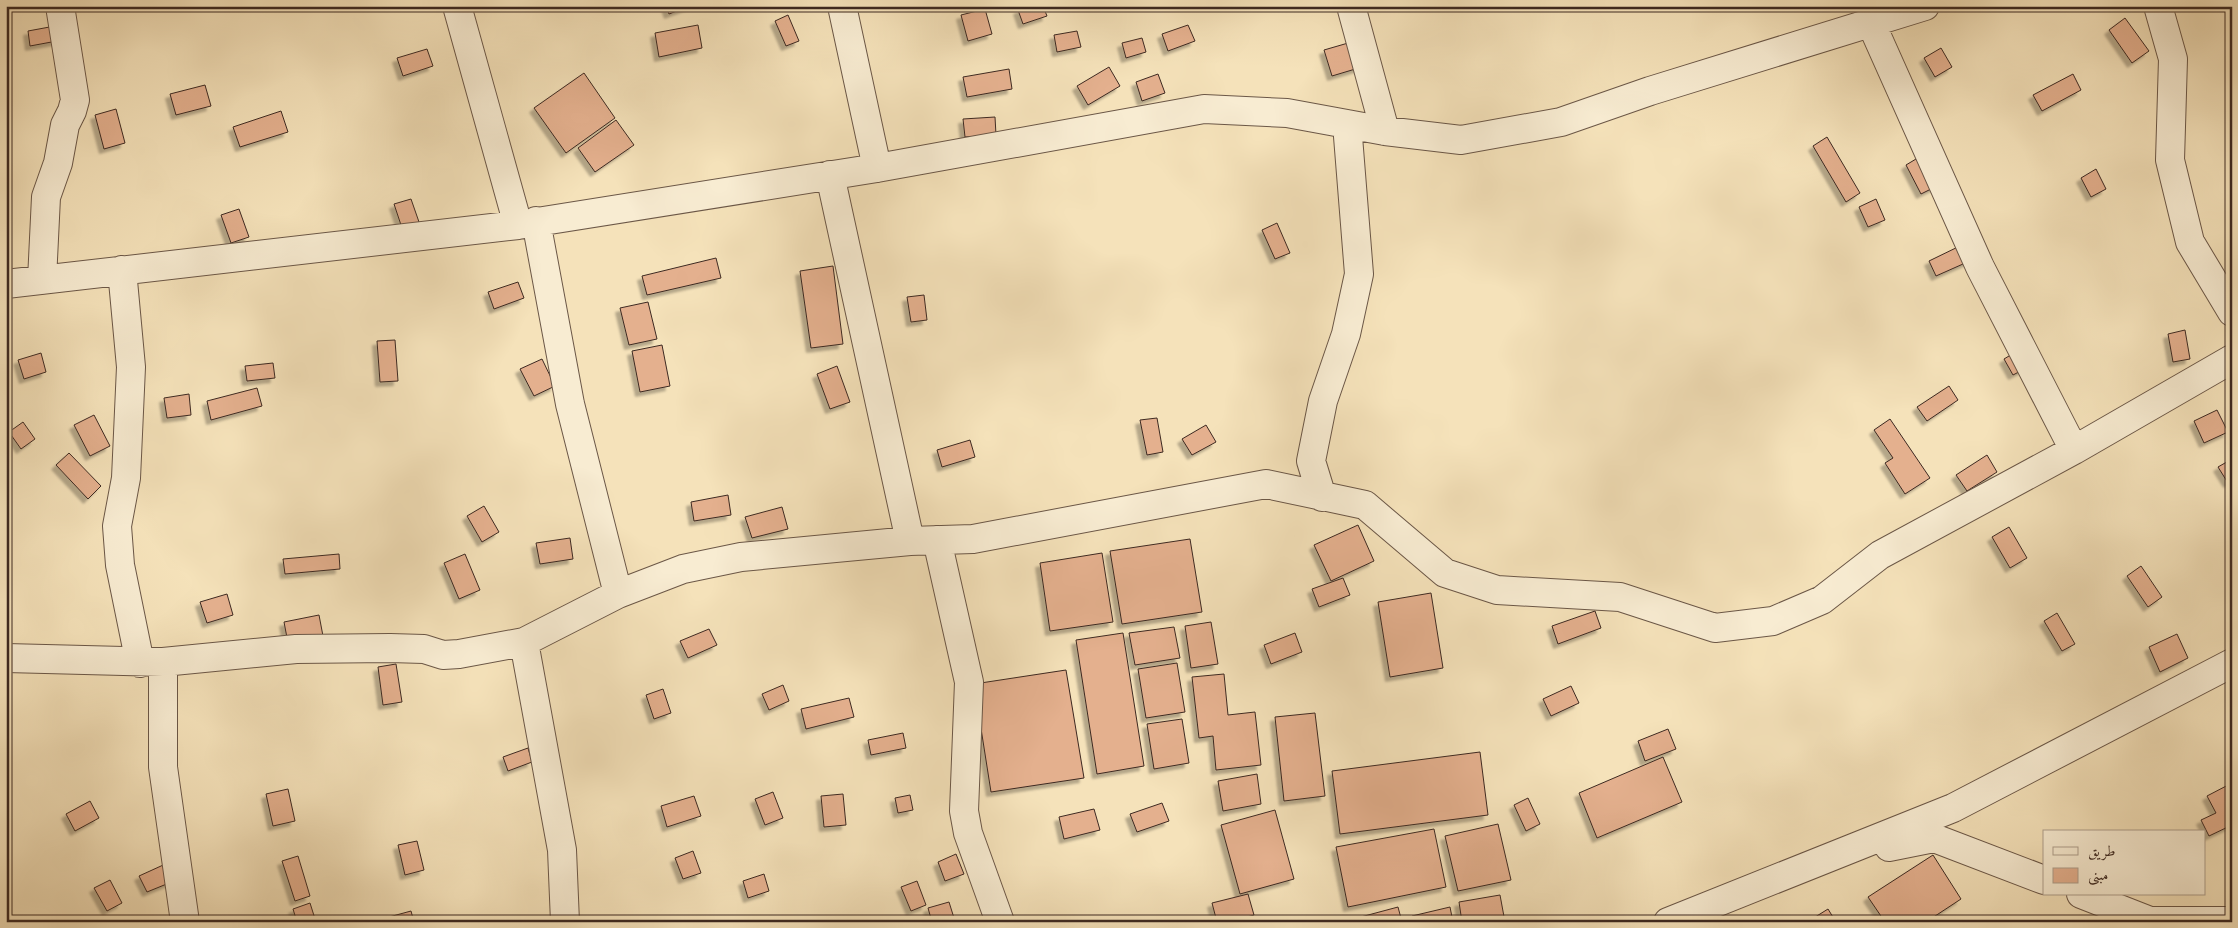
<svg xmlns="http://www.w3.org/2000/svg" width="2238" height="928" font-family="'Libre Caslon Text',Amiri,serif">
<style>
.building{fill:#e4b08e;stroke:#3d2921;filter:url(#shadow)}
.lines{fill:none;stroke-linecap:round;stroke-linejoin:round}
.minor-casing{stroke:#6b5747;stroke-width:30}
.minor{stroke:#f8ecd2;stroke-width:28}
</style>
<defs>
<filter id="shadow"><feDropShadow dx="-4.5" dy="4.5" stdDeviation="1" flood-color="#0004"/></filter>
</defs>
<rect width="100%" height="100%" fill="#f5e2ba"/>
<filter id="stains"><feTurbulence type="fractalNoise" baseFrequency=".004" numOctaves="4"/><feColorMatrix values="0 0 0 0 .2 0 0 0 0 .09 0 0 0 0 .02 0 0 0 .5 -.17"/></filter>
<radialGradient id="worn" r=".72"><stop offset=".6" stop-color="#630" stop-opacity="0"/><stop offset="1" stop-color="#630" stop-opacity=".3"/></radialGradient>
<path class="building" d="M666,6H690L669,14Z
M1028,6H1043L1047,16L1023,24L1018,10Z
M985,9L992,34L968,41L961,15Z
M788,15L799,41L786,46L775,21Z
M2125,18L2149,51L2132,63L2109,30Z
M698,25L702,48L659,57L655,33Z
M1188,25L1195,41L1168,51L1162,34Z
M55,26L57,41L30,46L28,31Z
M1077,31L1081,47L1057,52L1054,35Z
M1142,38L1146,52L1126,58L1122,43Z
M1355,41L1362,67L1332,76L1324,50Z
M1941,48L1952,67L1935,77L1924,58Z
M427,49L433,66L403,76L397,58Z
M1109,67L1120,86L1088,105L1077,86Z
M1009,69L1012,89L967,97L963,77Z
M584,73L615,118L566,153L534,108Z
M1158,74L1165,93L1142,101L1136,82Z
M2073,74L2081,90L2042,111L2033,95Z
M205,85L211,106L176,115L170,94Z
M116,109L125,143L104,149L95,115Z
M281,111L288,132L240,147L233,127Z
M995,117L996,135L965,137L963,119Z
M616,120L634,145L595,172L578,148Z
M1827,137L1860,193L1846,202L1813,146Z
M1921,156L1937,186L1921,194L1906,165Z
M2096,169L2106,189L2091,197L2081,178Z
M411,199L419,222L402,228L394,204Z
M1876,199L1885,220L1868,227L1859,207Z
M239,209L249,237L231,243L221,215Z
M1277,223L1290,253L1275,259L1262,230Z
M1964,244L1972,260L1936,276L1929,261Z
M716,258L721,278L647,295L642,276Z
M833,266L843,344L811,348L800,271Z
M518,282L524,298L494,309L488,292Z
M924,295L927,320L911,322L907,297Z
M648,302L657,339L629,345L620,308Z
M2185,330L2190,359L2173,362L2168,334Z
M395,340L398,381L380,382L377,341Z
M662,345L670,386L640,392L632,351Z
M2024,347L2034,364L2013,375L2004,359Z
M41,353L46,372L24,379L18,360Z
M542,359L555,386L534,396L520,369Z
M273,363L275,378L247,381L245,366Z
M837,366L850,402L830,409L817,374Z
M1949,386L1958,400L1927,421L1917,407Z
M257,388L262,406L211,420L207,401Z
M189,394L191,415L167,418L164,398Z
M2217,410L2228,432L2204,443L2194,421Z
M94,415L110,446L90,456L74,425Z
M1157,418L1163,452L1147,455L1140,420Z
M1890,419L1930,478L1905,494L1885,463L1893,458L1874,430Z
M23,422L35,439L21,449L9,432Z
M1206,425L1216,442L1192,455L1182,439Z
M970,440L975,457L942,467L937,450Z
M69,453L101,486L88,499L56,465Z
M1987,455L1997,472L1967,491L1956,475Z
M2232,459V481L2228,483L2218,467Z
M728,495L731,515L694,521L691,502Z
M484,506L499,532L482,542L467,516Z
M782,507L788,529L752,538L745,517Z
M1358,525L1374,561L1331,581L1314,545Z
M2009,527L2027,558L2010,568L1992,537Z
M570,538L573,559L540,564L536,543Z
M1190,539L1202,612L1122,624L1110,551Z
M1102,553L1113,622L1050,631L1040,563Z
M339,554L340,569L285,574L283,559Z
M465,554L480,590L459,599L444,563Z
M2141,566L2162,597L2148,607L2127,576Z
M1343,578L1350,595L1319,607L1312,589Z
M1431,593L1443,668L1390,677L1378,602Z
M227,594L233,615L207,623L200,602Z
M1595,611L1601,628L1558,644L1552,626Z
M2057,613L2075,644L2062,651L2044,621Z
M319,615L323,636L288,643L284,622Z
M1211,622L1218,664L1191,668L1185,626Z
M1174,627L1180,658L1135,665L1129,633Z
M709,629L717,645L688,658L680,641Z
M1123,633L1144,766L1097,774L1076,640Z
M1295,633L1302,652L1271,664L1264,645Z
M2177,634L2188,658L2160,672L2149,647Z
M1177,663L1185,712L1146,718L1138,669Z
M396,664L402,702L383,705L378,667Z
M1066,670L1084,778L991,792L974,684Z
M1224,674L1228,715L1255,712L1261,765L1216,770L1213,736L1199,738L1192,677Z
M783,685L789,701L769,710L762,694Z
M1571,686L1579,703L1551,716L1543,699Z
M663,689L671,713L654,719L646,695Z
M849,698L854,717L806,729L801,709Z
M1315,713L1325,796L1284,801L1275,717Z
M1182,719L1189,763L1154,769L1147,724Z
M1668,729L1676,749L1645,761L1638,741Z
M903,733L906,748L871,755L868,740Z
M528,748L532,762L508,771L503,757Z
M1480,752L1488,815L1340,834L1332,771Z
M1663,757L1682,802L1597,838L1579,793Z
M1257,774L1261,804L1223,811L1218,781Z
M2232,783V825L2209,836L2201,820L2216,813L2207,796Z
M288,789L295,821L273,826L266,794Z
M773,792L783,818L765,825L755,799Z
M843,794L846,825L824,827L821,796Z
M910,795L913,810L898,813L895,798Z
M694,796L701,816L667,827L661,806Z
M1528,798L1540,824L1526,831L1514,805Z
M90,801L99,818L75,831L66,814Z
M1162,803L1169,821L1137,832L1130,814Z
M1094,809L1100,830L1064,839L1059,817Z
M1275,810L1294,879L1240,894L1221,825Z
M1498,824L1511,880L1458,891L1445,836Z
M1434,829L1446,887L1348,907L1336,847Z
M417,841L424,870L405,875L398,845Z
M693,851L701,873L683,879L675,858Z
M956,854L964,874L945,881L938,862Z
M1933,855L1961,899L1926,922H1885L1868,897Z
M298,856L310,896L295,901L282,861Z
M172,861L179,879L147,892L139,876Z
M764,874L769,891L748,898L743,881Z
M110,880L122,903L107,911L94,888Z
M917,881L926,905L911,911L901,887Z
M1248,894L1254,915L1230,922H1217L1212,903Z
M1500,895L1505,922H1462L1459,902Z
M949,902L954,918L943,922H932L928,908Z
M310,903L316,922H297L293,909Z
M1398,907L1402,922H1342Z
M1450,907L1453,922H1413L1412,916Z
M1828,909L1836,922H1813L1812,919Z
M411,911L414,922H378V920Z"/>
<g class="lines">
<defs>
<path id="minor" d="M457,6L518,225
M842,6L877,168
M1351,6L1385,131
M2158,6L2173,59L2170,160L2190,242L2232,312
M1871,23L1980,267L2074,450
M830,175L910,541
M536,221L570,404L618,594
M122,270L131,367L126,478L117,526L120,565L140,663
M42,280L46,197L58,163L65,125L72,111L75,100L60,6
M6,284L518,225L877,168L1204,109L1287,113L1385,131L1461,140L1561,122L1650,91L1925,6
M1322,497L1311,461L1323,401L1346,334L1359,274L1347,124
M937,540L969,682L964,811L968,833L1000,922
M524,642L562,850L565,922
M6,658L163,662L296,649L390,648L424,649L443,655L459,654L524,642L618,594L683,569L741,557L910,541L973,539L1266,484L1365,505L1445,573L1497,590L1620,597L1715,628L1773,621L1822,600L1880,555L2074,450L2232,359
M163,662V767L185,922
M1889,847L1934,838L2044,880
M2081,894L2150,921H2232
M1668,922L1953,808L2232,663"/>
</defs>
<use href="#minor" class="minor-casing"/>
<use href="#minor" class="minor"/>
</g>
<rect width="2238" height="928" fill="none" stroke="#f5e2ba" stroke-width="25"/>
<rect x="8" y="8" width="2223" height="913" fill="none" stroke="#3d2921" stroke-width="2.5"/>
<rect x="12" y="12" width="2213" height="903" fill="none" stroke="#3d2921"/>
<rect x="2043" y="830" width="162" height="65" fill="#f8ecd2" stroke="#ad9e8b"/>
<rect x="2053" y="847" width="25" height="8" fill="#f8ecd2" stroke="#ad9e8b"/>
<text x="2088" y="856" font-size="15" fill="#3d2921">طريق</text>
<rect x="2053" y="868" width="25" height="15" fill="#e4b08e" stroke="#ad9e8b"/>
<text x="2088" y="880" font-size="15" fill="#3d2921">مبنى</text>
<rect width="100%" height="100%" filter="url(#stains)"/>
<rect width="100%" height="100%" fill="url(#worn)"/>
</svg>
